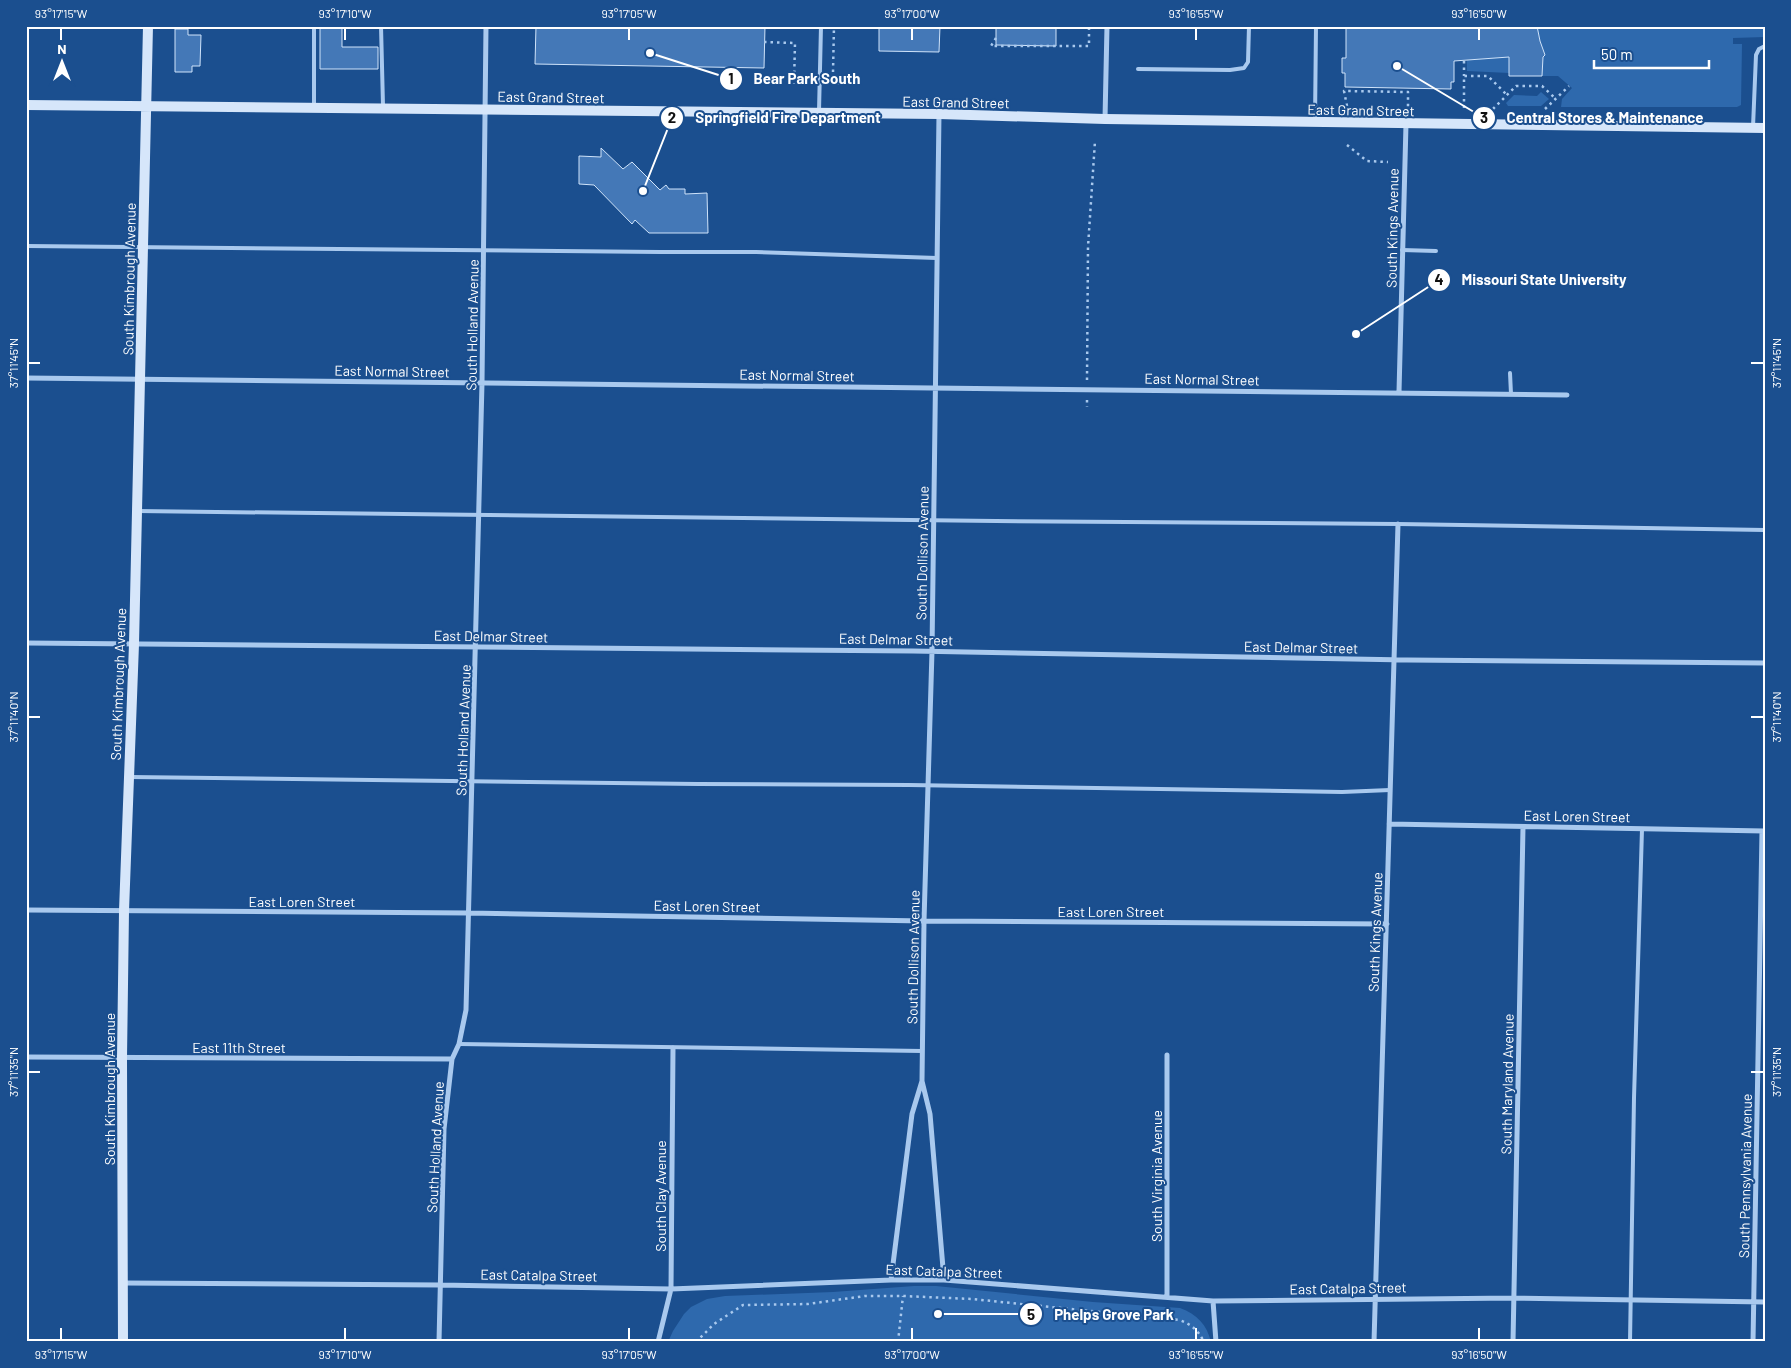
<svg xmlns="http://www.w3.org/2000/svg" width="1791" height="1368" font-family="Barlow,sans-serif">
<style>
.green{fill:#2e69ad}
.building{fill:#4478b7;stroke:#cfe3fa}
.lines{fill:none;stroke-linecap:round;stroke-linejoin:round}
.path{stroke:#a9c9ee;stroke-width:2.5;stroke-dasharray:2.5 4;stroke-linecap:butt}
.service{stroke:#a9c9ee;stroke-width:4}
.minor{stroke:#a9c9ee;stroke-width:5}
.secondary{stroke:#d6e6fa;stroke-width:10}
.ticks{fill:none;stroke:#fff;stroke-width:2}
.labels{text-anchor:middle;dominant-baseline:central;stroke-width:4;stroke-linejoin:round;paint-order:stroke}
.street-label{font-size:14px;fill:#fff;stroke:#1b4f8f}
.leader{fill:none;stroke:#fff;stroke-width:2}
.callout-dot{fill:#fff;stroke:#1b4f8f;stroke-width:2}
.mark-label{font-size:15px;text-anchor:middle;font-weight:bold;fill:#111}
.callout-label{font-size:15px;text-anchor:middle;font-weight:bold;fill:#fff;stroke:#1b4f8f;stroke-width:4;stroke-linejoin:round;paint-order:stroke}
.neatline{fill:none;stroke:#fff;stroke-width:2}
.ticks-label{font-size:12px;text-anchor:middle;fill:#fff}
</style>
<rect width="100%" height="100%" fill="#1b4f8f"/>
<path class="green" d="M1466,26H1765V37L1733,38V44H1742L1741,105L1737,107H1561L1562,99L1572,88L1558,76H1509V73L1467,71Z
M1541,92L1549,99L1541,106H1508L1506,103L1514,95L1537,96Z
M914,1286H936L1093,1302L1180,1308C1197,1314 1207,1325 1211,1342H668L673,1331L684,1314L691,1307L707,1299L725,1296L833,1292Z"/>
<path class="building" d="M320,26H342V47H378V69H320Z
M536,26H765L764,68L535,64Z
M879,26H940L939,52L879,51Z
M996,26H1056V46L996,45Z
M1346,26H1537L1540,41L1545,55L1543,57L1542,76H1509V57L1454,61V82H1451V89L1345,87V73H1342V58H1346Z
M175,29H188V35H201L200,66H192V72H175Z
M601,148L623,169L632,162L660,190L666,185L669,189H685V194L707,193L708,233H649L635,220L632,224L594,185L579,184V156L601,157Z"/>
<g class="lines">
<path class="path" d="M996,38L991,46H1089V26
M764,42L795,43L794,84
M1464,61V76
M833,72L834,26
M830,82L841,84
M1347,106L1344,91L1408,92V107
M1464,108V76H1488L1507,95
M1493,109L1516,86H1542L1556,99
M1545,109L1569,86
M1347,145L1367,161L1388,162
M1087,380L1088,247L1095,141
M1087,400V407
M696,1342L714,1324L743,1305L808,1304L865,1296H903L972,1299L1179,1320C1191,1324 1198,1330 1204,1342
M898,1342L903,1296"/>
<path class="service" d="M381,26L383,106
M1138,69L1230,70L1244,68L1248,62L1249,26
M314,106V26
M819,111L821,26
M1315,121L1316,26
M1753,127L1756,55L1759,49L1765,46
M26,246L660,252H756L937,258
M1402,250L1436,251
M1510,373L1511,394
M137,511L996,521L1398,524L1765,530
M130,777L698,784L909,785L1342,792L1390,790
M459,1044L922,1051
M1630,1342L1634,1098L1642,829"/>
<path class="minor" d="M939,114L932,651L924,921L922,1081L930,1114L944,1280
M1105,119L1107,26
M26,378L1567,395
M1399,392L1406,124
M26,643L913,651L1407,660L1765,663
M1389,824L1764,831
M26,910L469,913L924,921L1387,924
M26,1057L452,1059
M891,1280L912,1114L922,1081
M123,1283L440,1285L671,1289L891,1280H944L1213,1301L1515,1298L1765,1302
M1167,1296V1055
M1213,1301L1216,1342
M439,1342L444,1129L452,1059L459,1044L466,1010L482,383L486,26
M658,1342L671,1289L673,1048
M1374,1342L1398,524
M1513,1342L1523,827
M1753,1342L1762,831"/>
<path class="secondary" d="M26,105L939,114L1105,119L1765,128
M123,1342L122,1058L124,911L134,644L148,26"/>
</g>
<path class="ticks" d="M61,28V40M345,28V40M629,28V40M912,28V40M1196,28V40M1479,28V40M28,363H40M1751,363H1764M28,717H40M1751,717H1764M28,1072H40M1751,1072H1764M61,1328V1340M345,1328V1340M629,1328V1340M912,1328V1340M1196,1328V1340M1479,1328V1340"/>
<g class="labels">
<g class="street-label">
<text transform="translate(551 97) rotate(1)">East Grand Street</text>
<text transform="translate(956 102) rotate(1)">East Grand Street</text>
<text transform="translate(1361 110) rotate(1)">East Grand Street</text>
<text transform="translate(1392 228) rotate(-89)">South Kings Avenue</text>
<text transform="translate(129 279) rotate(-89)">South Kimbrough Avenue</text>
<text transform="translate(472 325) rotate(-89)">South Holland Avenue</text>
<text transform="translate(392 371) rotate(1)">East Normal Street</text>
<text transform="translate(797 375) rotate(1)">East Normal Street</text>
<text transform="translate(1202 379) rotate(1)">East Normal Street</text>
<text transform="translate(922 553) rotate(-89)">South Dollison Avenue</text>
<text transform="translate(491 636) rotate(1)">East Delmar Street</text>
<text transform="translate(896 639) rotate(1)">East Delmar Street</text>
<text transform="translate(1301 647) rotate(1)">East Delmar Street</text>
<text transform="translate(118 684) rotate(-88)">South Kimbrough Avenue</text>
<text transform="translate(463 730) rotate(-88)">South Holland Avenue</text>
<text transform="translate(1577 816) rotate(1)">East Loren Street</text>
<text x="302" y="901">East Loren Street</text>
<text transform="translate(707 906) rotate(1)">East Loren Street</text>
<text x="1111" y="911">East Loren Street</text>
<text transform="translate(1375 932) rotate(-88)">South Kings Avenue</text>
<text transform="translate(913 957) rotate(-89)">South Dollison Avenue</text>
<text x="239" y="1047">East 11th Street</text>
<text transform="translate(1507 1084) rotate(-89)">South Maryland Avenue</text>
<text transform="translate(109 1089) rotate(-90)">South Kimbrough Avenue</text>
<text transform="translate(435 1147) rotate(-87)">South Holland Avenue</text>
<text transform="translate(1156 1176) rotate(-90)">South Virginia Avenue</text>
<text transform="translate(1745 1176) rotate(-89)">South Pennsylvania Avenue</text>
<text transform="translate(660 1196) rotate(-90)">South Clay Avenue</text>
<text transform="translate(944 1271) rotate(2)">East Catalpa Street</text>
<text transform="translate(539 1275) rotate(1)">East Catalpa Street</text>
<text transform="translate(1348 1288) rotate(-1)">East Catalpa Street</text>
</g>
</g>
<path class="leader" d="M650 53L731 79M643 191L672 118M1397 66L1484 118M1356 334L1439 280M938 1314L1031 1314"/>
<g class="callout-dot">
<circle cx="650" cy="53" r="5"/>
<circle cx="643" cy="191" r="5"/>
<circle cx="1397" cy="66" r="5"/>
<circle cx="1356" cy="334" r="5"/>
<circle cx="938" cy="1314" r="5"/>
<circle cx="731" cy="79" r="12"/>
<circle cx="672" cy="118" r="12"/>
<circle cx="1484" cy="118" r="12"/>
<circle cx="1439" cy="280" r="12"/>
<circle cx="1031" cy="1314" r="12"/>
</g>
<g class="mark-label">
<text x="731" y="84">1</text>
<text x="672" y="123">2</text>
<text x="1484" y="123">3</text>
<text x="1439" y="285">4</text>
<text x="1031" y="1320">5</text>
</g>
<g class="callout-label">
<text x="807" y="84">Bear Park South</text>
<text x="788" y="123">Springfield Fire Department</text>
<text x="1605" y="123">Central Stores &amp; Maintenance</text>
<text x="1544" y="285">Missouri State University</text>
<text x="1114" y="1320">Phelps Grove Park</text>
</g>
<rect width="1791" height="1368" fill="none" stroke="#1b4f8f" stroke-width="55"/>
<g transform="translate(62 62)" stroke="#1b4f8f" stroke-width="4" paint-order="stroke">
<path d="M0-4L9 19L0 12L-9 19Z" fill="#ffffff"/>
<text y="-8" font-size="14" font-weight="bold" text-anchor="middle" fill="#ffffff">N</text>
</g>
<path d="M1594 60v8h115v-8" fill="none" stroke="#ffffff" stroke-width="2.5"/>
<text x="1601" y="60" font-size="15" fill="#ffffff" stroke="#1b4f8f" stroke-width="4" paint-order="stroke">50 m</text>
<rect x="28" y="28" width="1736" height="1312" class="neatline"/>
<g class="ticks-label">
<text x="61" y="18">93°17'15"W</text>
<text x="345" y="18">93°17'10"W</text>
<text x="629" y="18">93°17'05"W</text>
<text x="912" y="18">93°17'00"W</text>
<text x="1196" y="18">93°16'55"W</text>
<text x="1479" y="18">93°16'50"W</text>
<text transform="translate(14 363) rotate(-90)" y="4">37°11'45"N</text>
<text transform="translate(1777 363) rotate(-90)" y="4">37°11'45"N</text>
<text transform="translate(14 717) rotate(-90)" y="4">37°11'40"N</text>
<text transform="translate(1777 717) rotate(-90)" y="4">37°11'40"N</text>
<text transform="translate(14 1072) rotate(-90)" y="4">37°11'35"N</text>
<text transform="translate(1777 1072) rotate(-90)" y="4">37°11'35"N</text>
<text x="61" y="1359">93°17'15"W</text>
<text x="345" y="1359">93°17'10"W</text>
<text x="629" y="1359">93°17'05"W</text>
<text x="912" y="1359">93°17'00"W</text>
<text x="1196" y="1359">93°16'55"W</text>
<text x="1479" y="1359">93°16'50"W</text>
</g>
</svg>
